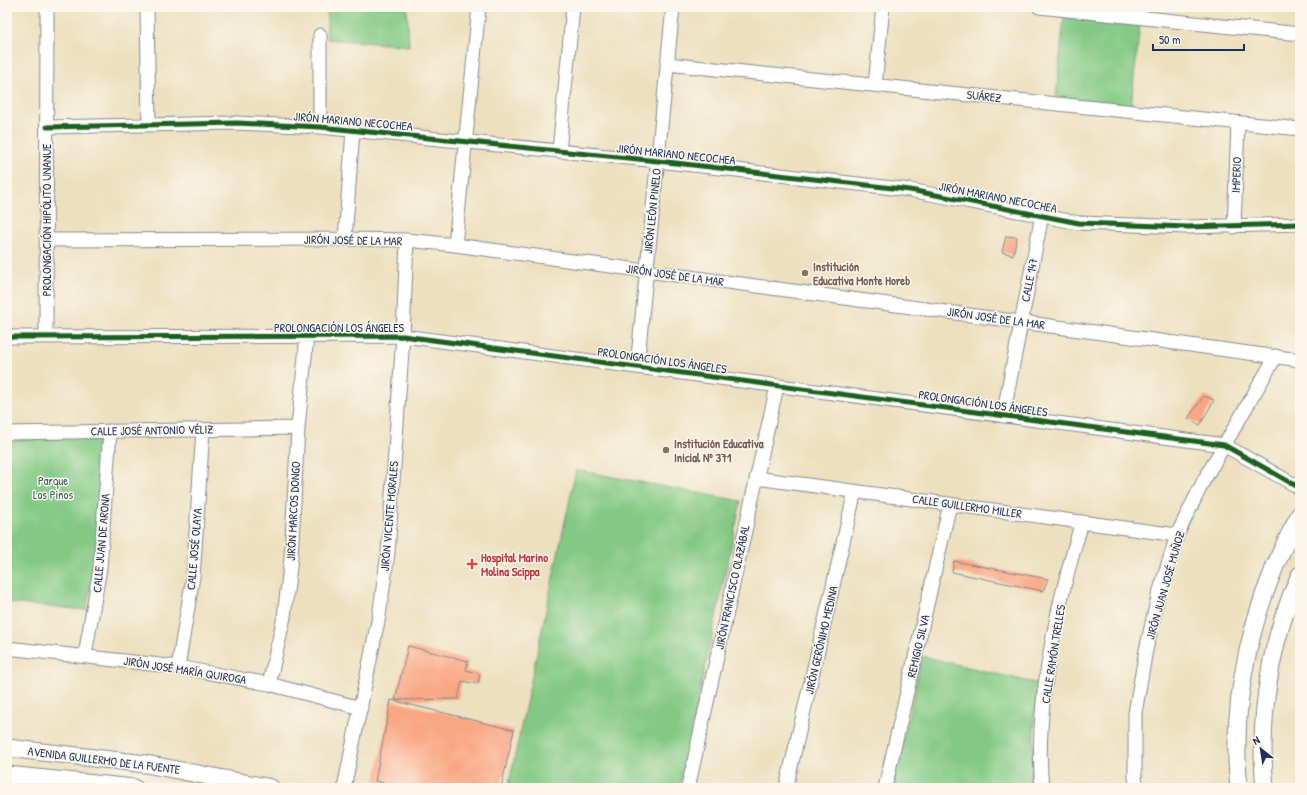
<svg xmlns="http://www.w3.org/2000/svg" width="1307" height="795" font-family="'Patrick Hand',sans-serif">
<style>
.green{fill:#83c984;stroke:#4f7c71}
.building{fill:#f9a682}
.lines{fill:none;stroke-linecap:round;stroke-linejoin:round}
.minor-casing{stroke:#84888e;stroke-width:15}
.major-casing{stroke:#84888e;stroke-width:19}
.minor{stroke:#fff;stroke-width:13}
.major{stroke:#fff;stroke-width:17}
.cycleway-casing{stroke:#fbf7ec;stroke-width:8}
.cycleway{stroke:#1b5e20;stroke-width:5}
.education-dot{fill:#8d6e63;stroke:#fbf7ec;stroke-width:1.5}
.health-dot{fill:#e0444e;stroke:#fbf7ec;stroke-width:1.5}
.labels{text-anchor:middle;dominant-baseline:central;stroke-width:3;stroke-linejoin:round;paint-order:stroke}
.street-label{font-size:12px;fill:#1b2f5e;stroke:#fbf7ec}
.education-label{font-size:12px;font-weight:bold;fill:#785e54;stroke:#fbf7ec;text-anchor:start}
.park-label{font-size:12px;fill:#3a5d69;stroke:#fbf7ec}
.health-label{font-size:12px;font-weight:bold;fill:#be3a42;stroke:#fbf7ec;text-anchor:start}
</style>
<rect width="100%" height="100%" fill="#fbf7ec"/>
<filter id="ink" filterUnits="userSpaceOnUse"><feTurbulence type="fractalNoise" baseFrequency=".025" numOctaves="2"/><feDisplacementMap in="SourceGraphic" scale="8" xChannelSelector="R" yChannelSelector="G"/><feConvolveMatrix kernelMatrix="1 2 1 2 8 2 1 2 1" color-interpolation-filters="sRGB"/></filter>
<filter id="wash" filterUnits="userSpaceOnUse"><feTurbulence type="fractalNoise" baseFrequency=".012" numOctaves="4" result="noise"/><feDisplacementMap in="SourceGraphic" scale="16" xChannelSelector="R" yChannelSelector="G"/><feGaussianBlur stdDeviation="0.9" result="paint"/><feColorMatrix in="noise" values="0 0 0 0 0 0 0 0 0 0 0 0 0 0 0 0 0 1.4 0 .05"/><feComposite in="paint" operator="in"/></filter>
<g filter="url(#wash)">
<rect width="100%" height="100%" fill="#ede0bf"/>
<path class="green" d="M327,7H407L409,46L327,39Z
M1064,17L1140,25L1131,105L1056,97Z
M7,439H104L94,571L86,610L7,603Z
M576,470L741,501L679,788H508Z
M922,656L1039,684L1034,719V788H905L893,785Z"/>
<g id="blocks">
<path class="building" d="M1006,236L1017,237L1013,255L1002,252Z
M1204,396L1214,400L1200,425L1188,418Z
M954,561L1048,579L1043,591L952,572Z
M408,646L468,661L466,670L480,674L478,684L462,681L458,699L395,700Z
M391,700L514,730L501,788H406L375,781Z"/>
</g>
</g>
<g filter="url(#ink)">
<use href="#blocks" fill-opacity="0" stroke="#84888e" stroke-width="1"/>
<g class="lines">
<defs>
<path id="minor" d="M147,7L149,125
M1039,7L1300,34
M320,35V127
M667,64L1300,129
M875,85L883,7
M47,127L237,123L320,127L658,161L910,190L1079,223L1187,227L1300,224
M559,151L573,7
M1234,227L1238,123
M345,239L353,130
M46,240L345,239L407,240L455,245L1300,360
M455,245L479,7
M7,337L403,336L1224,445L1300,488
M46,337L47,7
M637,367L673,7
M1003,416L1042,215
M7,433L298,428
M756,478L1177,535
M7,648L178,667L269,684L361,708
M85,655L100,568L110,431
M178,667L193,577L203,430
M269,684L284,617L291,558L298,428L307,336
M344,788L379,616L388,553L403,336L407,240
M688,788L777,386
M786,788L855,491
M885,788L950,504
M1042,788C1034,705 1058,601 1082,522
M1137,788L1135,777V713L1146,650L1158,597L1177,535L1204,480L1276,356"/>
<path id="major" d="M7,748L146,764L271,788
M7,775L134,788
M1239,788C1229,694 1255,597 1300,514
M1265,788C1258,717 1270,640 1300,575"/>
</defs>
<use href="#minor" class="minor-casing"/>
<use href="#major" class="major-casing"/>
<use href="#minor" class="minor"/>
<use href="#major" class="major"/>
<defs>
<path id="cycleway" d="M47,127L237,123L320,127L658,161L910,190L1079,223L1187,227L1300,224
M7,337L403,336L1224,445L1300,488"/>
</defs>
<use href="#cycleway" class="cycleway-casing"/>
<use href="#cycleway" class="cycleway"/>
</g>
</g>
<g class="education-dot">
<circle cx="805" cy="273" r="4"/>
<circle cx="666" cy="450" r="4"/>
</g>
<path class="health-dot" d="M470 558h4v4h4v4h-4v4h-4v-4h-4v-4h4z"/>
<g class="labels">
<g class="street-label">
<text transform="translate(984 96) rotate(6)">SUÁREZ</text>
<text transform="translate(353 121) rotate(5)">JIRÓN MARIANO NECOCHEA</text>
<text transform="translate(676 154) rotate(6)">JIRÓN MARIANO NECOCHEA</text>
<text transform="translate(1236 175) rotate(-88)">IMPERIO</text>
<text transform="translate(998 197) rotate(11)">JIRÓN MARIANO NECOCHEA</text>
<text transform="translate(652 211) rotate(-84)">JIRÓN LEÓN PINELO</text>
<text transform="translate(46 220) rotate(-90)">PROLONGACIÓN HIPÓLITO UNANUE</text>
<text transform="translate(353 240) rotate(1)">JIRÓN JOSÉ DE LA MAR</text>
<text transform="translate(675 275) rotate(8)">JIRÓN JOSÉ DE LA MAR</text>
<text transform="translate(1029 280) rotate(-79)">CALLE 147</text>
<text transform="translate(996 318) rotate(8)">JIRÓN JOSÉ DE LA MAR</text>
<text x="339" y="327">PROLONGACIÓN LOS ÁNGELES</text>
<text transform="translate(662 360) rotate(8)">PROLONGACIÓN LOS ÁNGELES</text>
<text transform="translate(983 403) rotate(8)">PROLONGACIÓN LOS ÁNGELES</text>
<text transform="translate(152 430) rotate(-1)">CALLE JOSÉ ANTONIO VÉLIZ</text>
<text transform="translate(967 506) rotate(8)">CALLE GUILLERMO MILLER</text>
<text transform="translate(293 511) rotate(-87)">JIRÓN MARCOS DONGO</text>
<text transform="translate(389 516) rotate(-85)">JIRÓN VICENTE MORALES</text>
<text transform="translate(101 543) rotate(-85)">CALLE JUAN DE ARONA</text>
<text transform="translate(194 549) rotate(-85)">CALLE JOSÉ OLAYA</text>
<text transform="translate(1165 585) rotate(-74)">JIRÓN JUAN JOSÉ MUÑOZ</text>
<text transform="translate(732 587) rotate(-78)">JIRÓN FRANCISCO OLAZÁBAL</text>
<text transform="translate(821 640) rotate(-77)">JIRÓN GERÓNIMO MEDINA</text>
<text transform="translate(918 646) rotate(-77)">REMIGIO SILVA</text>
<text transform="translate(1053 654) rotate(-81)">CALLE RAMÓN TRELLES</text>
<text transform="translate(185 670) rotate(9)">JIRÓN JOSÉ MARÍA QUIROGA</text>
<text transform="translate(104 760) rotate(7)">AVENIDA GUILLERMO DE LA FUENTE</text>
</g>
<g class="education-label">
<text x="813" y="266">Institución<tspan x="813" dy="14">Educativa Monte Horeb</tspan></text>
<text x="674" y="443">Institución Educativa<tspan x="674" dy="14">Inicial Nº 371</tspan></text>
</g>
<g class="park-label">
<text x="53" y="480">Parque<tspan x="53" dy="14">Los Pinos</tspan></text>
</g>
<g class="health-label">
<text x="481" y="557">Hospital Marino<tspan x="481" dy="14">Molina Scippa</tspan></text>
</g>
</g>
<rect width="1307" height="795" fill="none" stroke="#fbf7ec" stroke-width="24"/>
<g transform="translate(1261 749) rotate(330)" stroke="#fbf7ec" stroke-width="3" paint-order="stroke">
<path d="M0-3L7 15L0 10L-7 15Z" fill="#1b2f5e"/>
<text y="-6" font-size="11" font-weight="bold" text-anchor="middle" fill="#1b2f5e">N</text>
</g>
<path d="M1153 44v6h91v-6" fill="none" stroke="#1b2f5e" stroke-width="2"/>
<text x="1159" y="44" font-size="12" fill="#1b2f5e" stroke="#fbf7ec" stroke-width="3" paint-order="stroke">50 m</text>
</svg>
